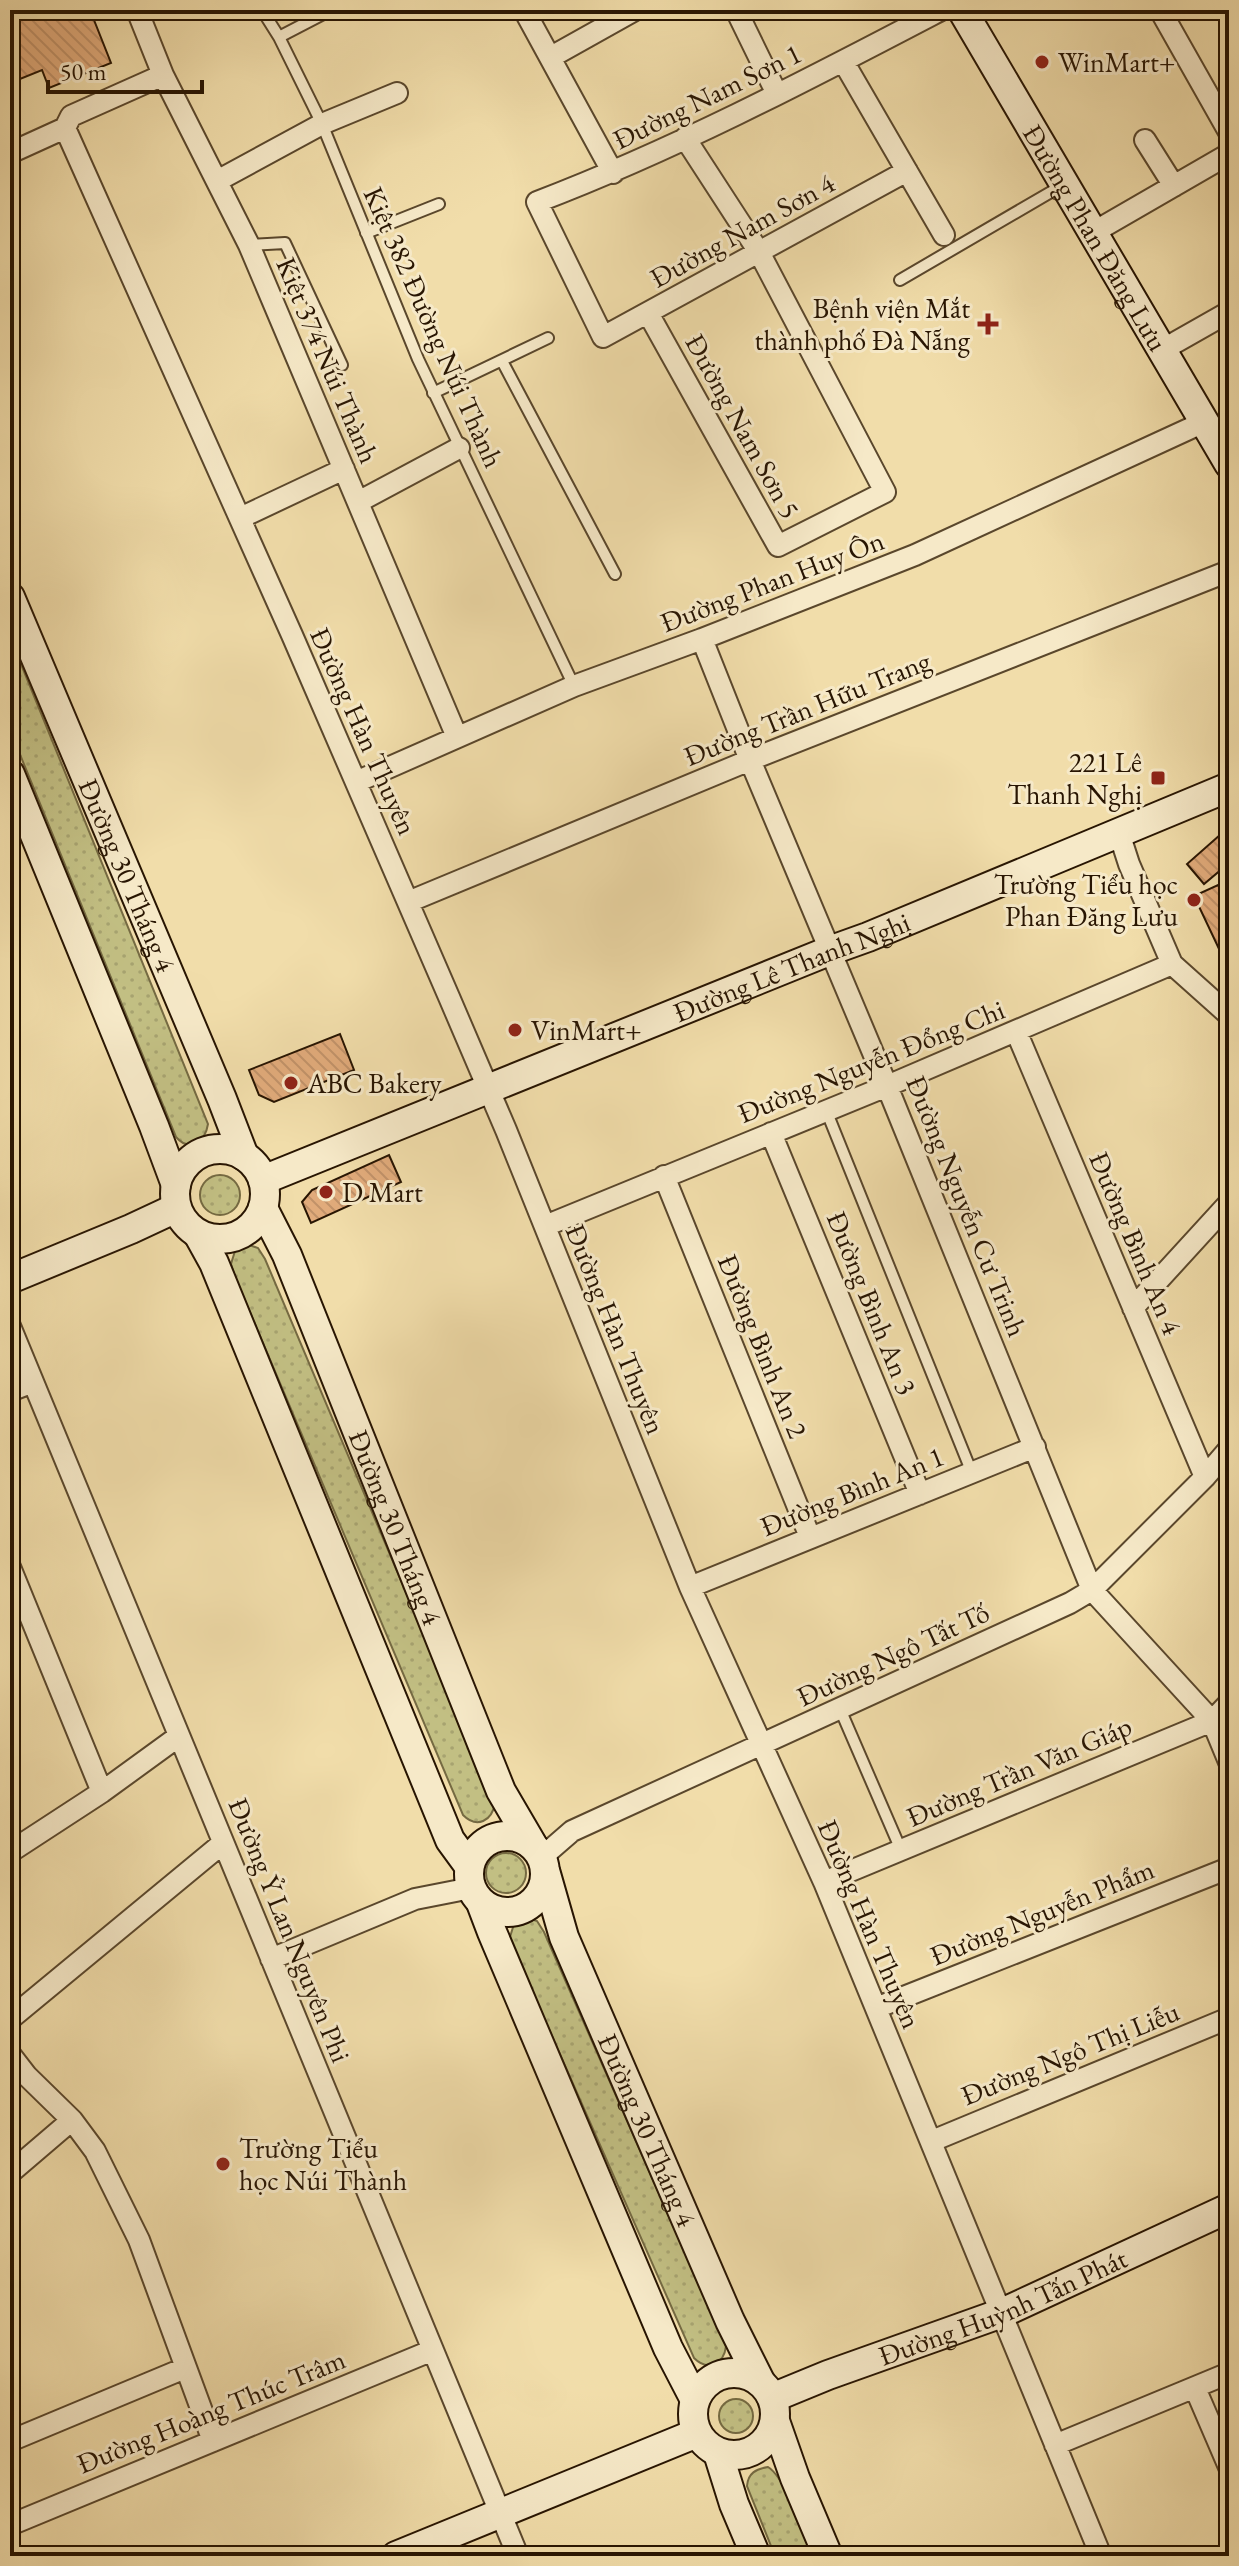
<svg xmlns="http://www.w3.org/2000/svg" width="1239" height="2566" font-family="'EB Garamond',serif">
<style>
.grass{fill:url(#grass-dots);stroke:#756a42;stroke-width:2}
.building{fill:url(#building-back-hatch);stroke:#281502;stroke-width:2}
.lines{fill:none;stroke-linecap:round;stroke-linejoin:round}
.lane-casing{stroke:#5a472c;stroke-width:14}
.street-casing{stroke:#5a472c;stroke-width:24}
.secondary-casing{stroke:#281502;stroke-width:32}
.lane{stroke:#f6e9c8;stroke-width:10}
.street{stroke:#f6e9c8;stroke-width:20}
.secondary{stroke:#f6e9c8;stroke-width:28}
.poi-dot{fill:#8f2418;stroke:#f6e9c8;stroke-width:3}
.labels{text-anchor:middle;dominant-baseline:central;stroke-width:6;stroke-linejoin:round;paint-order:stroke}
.poi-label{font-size:28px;fill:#281502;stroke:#f6e9c8;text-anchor:start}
.street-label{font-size:28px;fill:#281502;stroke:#f6e9c8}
</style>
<defs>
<pattern id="grass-dots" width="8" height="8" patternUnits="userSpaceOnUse" patternTransform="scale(2)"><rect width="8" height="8" fill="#c2bf83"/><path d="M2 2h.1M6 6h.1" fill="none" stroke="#a7a370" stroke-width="1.8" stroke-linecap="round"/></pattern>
<pattern id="building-back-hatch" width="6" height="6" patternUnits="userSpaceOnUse" patternTransform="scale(2)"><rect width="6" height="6" fill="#e1ab7b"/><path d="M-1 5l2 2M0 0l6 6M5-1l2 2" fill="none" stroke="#c19269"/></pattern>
</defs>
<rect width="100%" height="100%" fill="#f1ddaa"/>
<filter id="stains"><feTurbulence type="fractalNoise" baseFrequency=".0025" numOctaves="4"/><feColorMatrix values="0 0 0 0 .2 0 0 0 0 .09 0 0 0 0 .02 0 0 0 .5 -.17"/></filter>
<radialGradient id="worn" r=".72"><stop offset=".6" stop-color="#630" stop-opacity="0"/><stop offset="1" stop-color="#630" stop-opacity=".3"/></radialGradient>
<path class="grass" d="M10,637L208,1124C205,1143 189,1152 176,1137L10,730Z
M200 1195a20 20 0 1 1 40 0a20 20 0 1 1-40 0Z
M249,1245L258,1248L265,1259L495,1803C492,1821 477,1829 463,1815L235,1277L231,1264L235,1251Z
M486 1873a20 20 0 1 1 40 0a20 20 0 1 1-40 0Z
M528,1918L537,1921L544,1932L726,2346C724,2364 708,2372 694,2358L514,1950L510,1937L514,1924Z
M719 2416a17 17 0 1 1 34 0a17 17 0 1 1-34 0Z
M768,2467C787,2479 803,2534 812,2556H775L747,2486C748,2473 756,2469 768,2467Z"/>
<path class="building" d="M10,10H90L111,63L49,88L42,70L10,83Z
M1229,827V863L1204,884L1187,864Z
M1218,885L1229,908V970L1194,896Z
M340,1034L354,1070L274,1102L259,1095L249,1070Z
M389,1155L401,1182L311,1223L302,1202L312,1190Z"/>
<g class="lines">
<defs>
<path id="lane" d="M262,10L279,37L322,124L418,359L574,686
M279,37L331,10
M366,233L439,204
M249,245L285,243L342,365
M900,280L1063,185
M502,361L615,574
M433,393L548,338
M826,1110L972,1473
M840,1709L901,1850"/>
<path id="street" d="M137,10L163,75L249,245L457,737
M524,10L613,173
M736,10L777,94
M1160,10L1229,132
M551,57L635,10
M843,61L944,235
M65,128L292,635L449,997L506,1130L690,1587L824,1882L1101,2556
M1145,140L1174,186
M10,153L65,128L71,116L163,75
M907,171L603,337L537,202C676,149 809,79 941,10
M217,181L322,124L397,93
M1094,232L1229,154
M648,313L778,546L885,492L759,252L685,138
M1162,350L1229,312
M358,502L459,448
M240,518L344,469
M702,639L750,760L887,1086L1092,1590L1212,1721L1229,1762
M356,782L574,686L702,639L915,555L1204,422
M1119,833L1129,864L1172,964L1229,1015
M408,902L750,760L1229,571
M1016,1031L1205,1477
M771,1133L920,1494
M664,1176L810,1537
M545,1226L887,1086L1172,964
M1133,1308L1229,1203
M10,1326L518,2556
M10,1391L33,1382
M10,1567L102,1792
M690,1587L1035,1447
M10,1852L102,1792L179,1736
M542,1857L572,1831L1070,1603L1092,1590L1205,1477L1229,1449
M824,1882L1212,1721L1229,1703
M271,1959L415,1899L471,1888
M876,2008L1229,1868
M10,2019L223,1843
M10,2054L27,2076L72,2120L95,2151L139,2240L213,2441
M932,2141L1229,2018
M10,2173L72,2120
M1195,2388L1229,2467
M10,2441L185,2368
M1055,2445L1229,2373
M10,2525L433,2350"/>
<g id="secondary">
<path id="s1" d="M962,10L1229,464"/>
<path id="s2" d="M10,597L222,1099L244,1156"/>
<path d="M10,774L154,1126L176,1185"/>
<circle cx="220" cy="1194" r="45"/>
<path id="s3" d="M263,1180L829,951L868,937L1229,787"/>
<path id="s4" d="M263,1208L287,1255L501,1791L532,1844"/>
<path d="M198,1234L214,1263L450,1840L469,1866"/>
<path d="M10,1279L131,1229L176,1208"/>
<circle cx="507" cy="1874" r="38"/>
<path id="s5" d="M546,1874L564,1937L730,2321L760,2381"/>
<path d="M481,1903L492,1932L668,2348L695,2400"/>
<circle cx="734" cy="2414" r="41"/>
<path id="s6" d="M772,2398L828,2375L1002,2313L1229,2208"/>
<path d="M775,2421L795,2478L828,2556"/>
<path d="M718,2453L734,2504L756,2556"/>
<path d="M396,2556L697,2433"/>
</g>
</defs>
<use href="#lane" class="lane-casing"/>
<use href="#street" class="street-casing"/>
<use href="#secondary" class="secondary-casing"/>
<use href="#lane" class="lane"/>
<use href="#street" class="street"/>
<use href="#secondary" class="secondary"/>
</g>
<g class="poi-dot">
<circle cx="1042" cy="62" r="8"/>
<path d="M984 312h8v8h8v8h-8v8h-8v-8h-8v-8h8z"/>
<rect x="1150" y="770" width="16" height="16" rx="4"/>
<circle cx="1194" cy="900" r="8"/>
<circle cx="515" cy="1030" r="8"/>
<circle cx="291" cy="1083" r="8"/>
<circle cx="326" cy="1192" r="8"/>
<circle cx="223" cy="2164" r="8"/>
</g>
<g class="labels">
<g class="poi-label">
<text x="1058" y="62">WinMart+</text>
<text x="970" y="308" text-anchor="end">Bệnh viện Mắt<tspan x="970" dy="32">thành phố Đà Nẵng</tspan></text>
<text x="1142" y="762" text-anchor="end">221 Lê<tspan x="1142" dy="32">Thanh Nghị</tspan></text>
<text x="1178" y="884" text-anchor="end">Trường Tiểu học<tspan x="1178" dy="32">Phan Đăng Lưu</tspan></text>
<text x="531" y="1030">VinMart+</text>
<text x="307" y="1083">ABC Bakery</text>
<text x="342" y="1192">D Mart</text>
<text x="239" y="2148">Trường Tiểu<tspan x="239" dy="32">học Núi Thành</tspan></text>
</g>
<g class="street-label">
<text transform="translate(707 96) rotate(-26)">Đường Nam Sơn 1</text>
<text transform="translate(742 230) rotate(-29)">Đường Nam Sơn 4</text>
<text stroke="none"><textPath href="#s1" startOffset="264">Đường Phan Đăng Lưu</textPath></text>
<text transform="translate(434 327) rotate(66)">Kiệt 382 Đường Núi Thành</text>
<text transform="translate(328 360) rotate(67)">Kiệt 374 Núi Thành</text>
<text transform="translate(743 426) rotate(61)">Đường Nam Sơn 5</text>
<text transform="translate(772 581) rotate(-21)">Đường Phan Huy Ôn</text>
<text transform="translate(807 708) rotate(-22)">Đường Trần Hữu Trang</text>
<text transform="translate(364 731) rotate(66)">Đường Hàn Thuyên</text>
<text stroke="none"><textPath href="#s2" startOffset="302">Đường 30 Tháng 4</textPath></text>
<text stroke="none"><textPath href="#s3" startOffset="570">Đường Lê Thanh Nghị</textPath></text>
<text transform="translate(871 1061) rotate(-22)">Đường Nguyễn Đổng Chi</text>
<text transform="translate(967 1206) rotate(68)">Đường Nguyễn Cư Trinh</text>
<text transform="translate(1136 1243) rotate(67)">Đường Bình An 4</text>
<text transform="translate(872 1303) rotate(68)">Đường Bình An 3</text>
<text transform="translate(616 1329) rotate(68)">Đường Hàn Thuyên</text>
<text transform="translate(763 1346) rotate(68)">Đường Bình An 2</text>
<text transform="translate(852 1491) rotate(-22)">Đường Bình An 1</text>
<text stroke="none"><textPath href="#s4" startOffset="346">Đường 30 Tháng 4</textPath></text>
<text transform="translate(893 1654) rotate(-25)">Đường Ngô Tất Tố</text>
<text transform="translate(1019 1771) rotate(-23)">Đường Trần Văn Giáp</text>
<text transform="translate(1042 1912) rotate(-22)">Đường Nguyễn Phẩm</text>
<text transform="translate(870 1924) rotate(67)">Đường Hàn Thuyên</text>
<text transform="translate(290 1930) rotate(68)">Đường Ỷ Lan Nguyên Phi</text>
<text transform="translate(1070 2053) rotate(-22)">Đường Ngô Thị Liễu</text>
<text stroke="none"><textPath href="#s5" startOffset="276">Đường 30 Tháng 4</textPath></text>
<text stroke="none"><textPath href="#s6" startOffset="248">Đường Huỳnh Tấn Phát</textPath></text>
<text transform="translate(211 2411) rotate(-22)">Đường Hoàng Thúc Trâm</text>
</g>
</g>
<rect width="1239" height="2566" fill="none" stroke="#f1ddaa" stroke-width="40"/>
<rect x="12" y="12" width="1215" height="2542" fill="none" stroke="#281502" stroke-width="4"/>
<rect x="20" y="20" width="1199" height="2526" fill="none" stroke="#281502" stroke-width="2"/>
<path d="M48 80v12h154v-12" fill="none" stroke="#281502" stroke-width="4"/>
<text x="60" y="80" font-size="24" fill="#281502" stroke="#f6e9c8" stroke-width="6" paint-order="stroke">50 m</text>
<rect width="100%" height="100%" filter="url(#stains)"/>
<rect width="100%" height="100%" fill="url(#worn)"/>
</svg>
